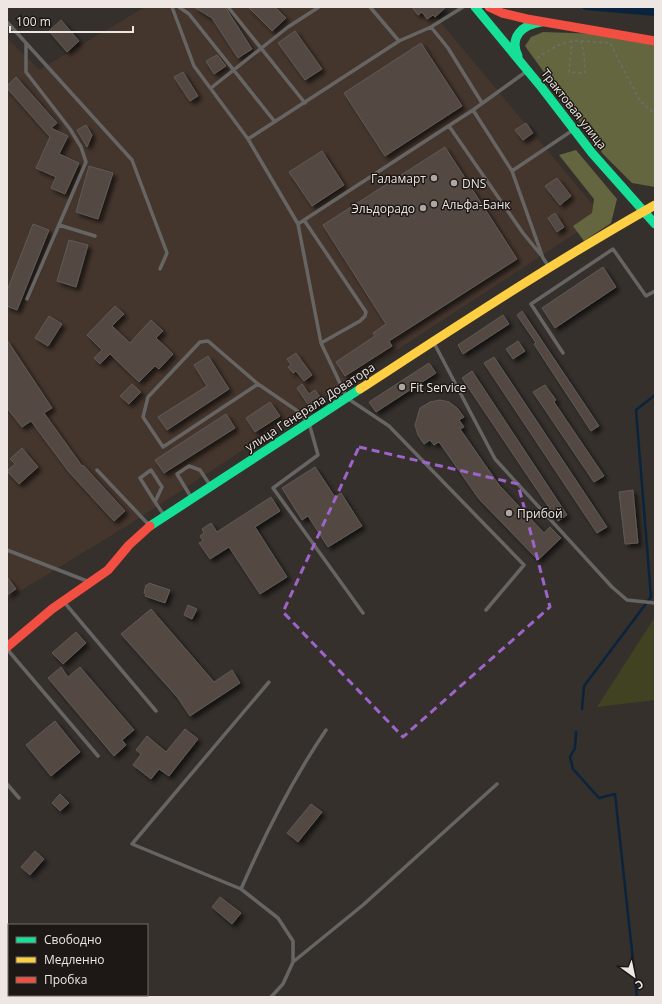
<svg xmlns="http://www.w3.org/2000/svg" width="662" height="1004" font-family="'Open Sans',sans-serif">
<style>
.built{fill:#45362d}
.green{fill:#414222}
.forest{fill:#646640}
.water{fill:#09243c}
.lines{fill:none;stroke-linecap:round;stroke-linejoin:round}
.stream{stroke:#09243c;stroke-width:2.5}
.building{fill:#534a43;stroke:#5f5a57;filter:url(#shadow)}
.path{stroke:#706e6c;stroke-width:1.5;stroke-dasharray:3 3;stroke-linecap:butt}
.lane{stroke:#666563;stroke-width:3.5}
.fast{stroke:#16e098;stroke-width:9}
.slow{stroke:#ffcf43;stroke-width:9}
.jam{stroke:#f24e42;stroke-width:9}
.marked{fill:none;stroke:#9d64ca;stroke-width:3;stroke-dasharray:8 5;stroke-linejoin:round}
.poi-dot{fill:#ada6a2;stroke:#1d1815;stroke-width:1.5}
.labels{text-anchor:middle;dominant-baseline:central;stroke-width:3;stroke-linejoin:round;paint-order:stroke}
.street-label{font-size:12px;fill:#ede6e2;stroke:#1d1815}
.poi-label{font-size:12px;fill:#ede6e2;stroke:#1d1815;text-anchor:start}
</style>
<defs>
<filter id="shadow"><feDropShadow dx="3.5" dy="3.5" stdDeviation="2" flood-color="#0009"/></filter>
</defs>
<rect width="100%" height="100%" fill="#35302c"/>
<path class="built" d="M145,7H428L602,216L125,527L7,599V38L39,70Z"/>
<path class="green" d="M655,617V700L597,707Z"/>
<path class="forest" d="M543,32L630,35L655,42V187L632,183L603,154L525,46L531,37Z
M576,150L617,199L611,223L584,241L573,226L592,213L594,199L559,155Z"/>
<path class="water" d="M580,7H655V16L585,10Z"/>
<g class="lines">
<path class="stream" d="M582,709L584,686L651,597L636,410L655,395
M576,732L575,748L570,757L573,769L599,798L615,794L637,997"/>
</g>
<path class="building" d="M194,7H225L252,49L238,58L212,18Z
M248,7H275L286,18L272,31Z
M412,7H446L435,17L433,15L427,19L422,12L418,15Z
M61,20L79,41L67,52L49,31Z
M295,31L322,69L305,80L278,43Z
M421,43L462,106L385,156L344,93Z
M217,55L226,66L214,74L206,61Z
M183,72L198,96L190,101L174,77Z
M16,77L57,123L51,128L68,136L59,154L79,163L65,194L51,188L56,177L36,168L50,137L7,88V86Z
M526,123L533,133L523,140L515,130Z
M86,125L92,135L87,147L77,130Z
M445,147L517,259L389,341L392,346L345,376L336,362L375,336L373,333L386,324L323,225Z
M322,151L344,185L312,206L289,172Z
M89,166L113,173L98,219L76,212Z
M557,178L571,196L560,205L545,186Z
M555,213L564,227L557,232L548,218Z
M33,224L49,230L17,310L7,306V291Z
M69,240L88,245L76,287L57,281Z
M603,267L616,287L555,328L542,308Z
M115,306L124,314L112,326L130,343L151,320L163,331L156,338L173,354L159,369L155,366L139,382L110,354L100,364L94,358L102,350L87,335Z
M522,311L599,426L591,431L534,344L536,343L517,315Z
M503,315L509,324L463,354L458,345Z
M49,316L62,324L48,346L35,338Z
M7,340L52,408L44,413L82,466L83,465L125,511L114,521L69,472L31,421L22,427L7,408Z
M518,341L525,351L513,359L506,349Z
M296,353L312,375L304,381L296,371L293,373L288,367L291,365L287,359Z
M208,356L229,389L167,430L158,417L207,386L194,365Z
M494,357L607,527L597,533L484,363Z
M429,363L436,373L376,412L369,402Z
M472,371L567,515L558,521L462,378Z
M132,384L141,392L129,404L120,396Z
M302,384L309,394L315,390L323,401L311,409L297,388Z
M545,385L556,400L554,402L604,476L594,482L533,392Z
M440,400L449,402L457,408L464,417L459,420L464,427L460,429L499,485L544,533L550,527L561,538L538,560L479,499L439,442L434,445L430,440L424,444L418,435L415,425L420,408L430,402Z
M270,402L280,416L255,432L246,418Z
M226,414L235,428L164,473L155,460Z
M22,448L38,467L19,484L7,471L15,464L10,459Z
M315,467L335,497L341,493L362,526L328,547L308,516L302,520L282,488Z
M633,490L638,543L625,544L619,492Z
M271,497L280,511L255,527L287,577L260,594L229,547L210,559L199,543L203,541L200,536L204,533L202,529L211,523L217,532Z
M7,577L16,589L7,595Z
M149,583L170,590L165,603L145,596L146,594L144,593L146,585H148Z
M188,605L197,609L192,619L184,615Z
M151,609L214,682L232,670L240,683L190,716L178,698L121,634Z
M76,632L86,643L63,664L52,653Z
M61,667L68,677L80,667L134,730L122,740L126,745L114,756L48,678Z
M55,721L80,752L51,776L26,745Z
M185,729L198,739L169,776L159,769L151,779L133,765L141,754L136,750L147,736L166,752Z
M60,794L69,803L60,811L52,803Z
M311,804L322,812L298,842L287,833Z
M35,851L44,859L30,875L21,867Z
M220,897L241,913L232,924L212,907Z"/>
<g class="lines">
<path class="path" d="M581,41L610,43L640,101L655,114
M537,58C552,49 562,40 581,41L584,54L585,73L569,72L572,41"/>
<path class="lane" d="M172,7L194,66L248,139L298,224L321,343L347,398L389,426L524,565L486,610
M179,7L189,14L275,122
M228,7L305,103
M370,7L399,41
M7,22L132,160L167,253L160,269
M431,27L448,48L482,103
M26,44V72L70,129L81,147L86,162L27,299
M211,88L288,27L319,7
M473,110L512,171L543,258L549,267
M449,126L523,233L541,255
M248,139L399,41L431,27L463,7
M512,171L573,130
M304,220L366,312L365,316L360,321L321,343
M298,224L473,110L527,71
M59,225L95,236
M434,343L495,459L612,587L627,600L655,603
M563,353L531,304L613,249L646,296L655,291
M258,384L163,447L143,417L148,397L200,342L208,341L258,384L296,410L309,423L318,455L273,488L363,613
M97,470L149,525
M191,497L177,474L189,466L200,470L210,485
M155,502L140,478L151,470L162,487L155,502L164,515
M7,550L87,581
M64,602L156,711
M7,649L98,756
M269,682L132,844L241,889L278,918L293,941V962L283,984L271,997
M7,784L19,798
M241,889C265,834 292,780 326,730
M7,953L9,954
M293,962L363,905L497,784
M49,995L50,997"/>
<path class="fast" d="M475,7L542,88L592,153L655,224
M518,56C509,37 522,25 541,22
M150,526L360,389"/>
<path class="slow" d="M360,389C457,326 554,262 655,205"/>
<path class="jam" d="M489,7L502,13L527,19L655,41
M7,647L52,609L108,570L129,545L150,526"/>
</g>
<path class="marked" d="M359,447L518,484L550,607L403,737L283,612Z"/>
<g class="poi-dot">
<circle cx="434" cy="178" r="4"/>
<circle cx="454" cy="183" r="4"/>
<circle cx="434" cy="204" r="4"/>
<circle cx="423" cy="208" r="4"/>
<circle cx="402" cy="387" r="4"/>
<circle cx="509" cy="513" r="4"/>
</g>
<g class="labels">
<g class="street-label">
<text transform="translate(574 109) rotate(52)">Трактовая улица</text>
<text transform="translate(310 407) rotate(-33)">улица Генерала Доватора</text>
</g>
<g class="poi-label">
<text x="426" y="178" text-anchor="end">Галамарт</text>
<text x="462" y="183">DNS</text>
<text x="442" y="204">Альфа-Банк</text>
<text x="415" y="208" text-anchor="end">Эльдорадо</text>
<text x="410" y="387">Fit Service</text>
<text x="517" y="513">Прибой</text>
</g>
</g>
<rect width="662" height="1004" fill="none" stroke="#ede6e2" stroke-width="16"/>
<rect x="8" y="924" width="140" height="72" fill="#1d1815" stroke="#706a67"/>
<rect x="16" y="937" width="20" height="6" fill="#16e098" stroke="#706a67"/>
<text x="44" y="944" font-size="12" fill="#ede6e2">Свободно</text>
<rect x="16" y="957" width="20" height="6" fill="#ffcf43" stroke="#706a67"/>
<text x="44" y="964" font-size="12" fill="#ede6e2">Медленно</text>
<rect x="16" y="977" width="20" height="6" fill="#f24e42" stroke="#706a67"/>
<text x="44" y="984" font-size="12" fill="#ede6e2">Пробка</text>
<g transform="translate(634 976) rotate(147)" stroke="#1d1815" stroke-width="3" paint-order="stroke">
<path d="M0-3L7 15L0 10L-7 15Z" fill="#ede6e2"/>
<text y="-6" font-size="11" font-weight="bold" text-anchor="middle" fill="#ede6e2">С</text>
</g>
<path d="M10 26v6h123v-6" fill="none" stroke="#ede6e2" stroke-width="2"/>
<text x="16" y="26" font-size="12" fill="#ede6e2" stroke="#1d1815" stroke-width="3" paint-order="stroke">100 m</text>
</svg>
